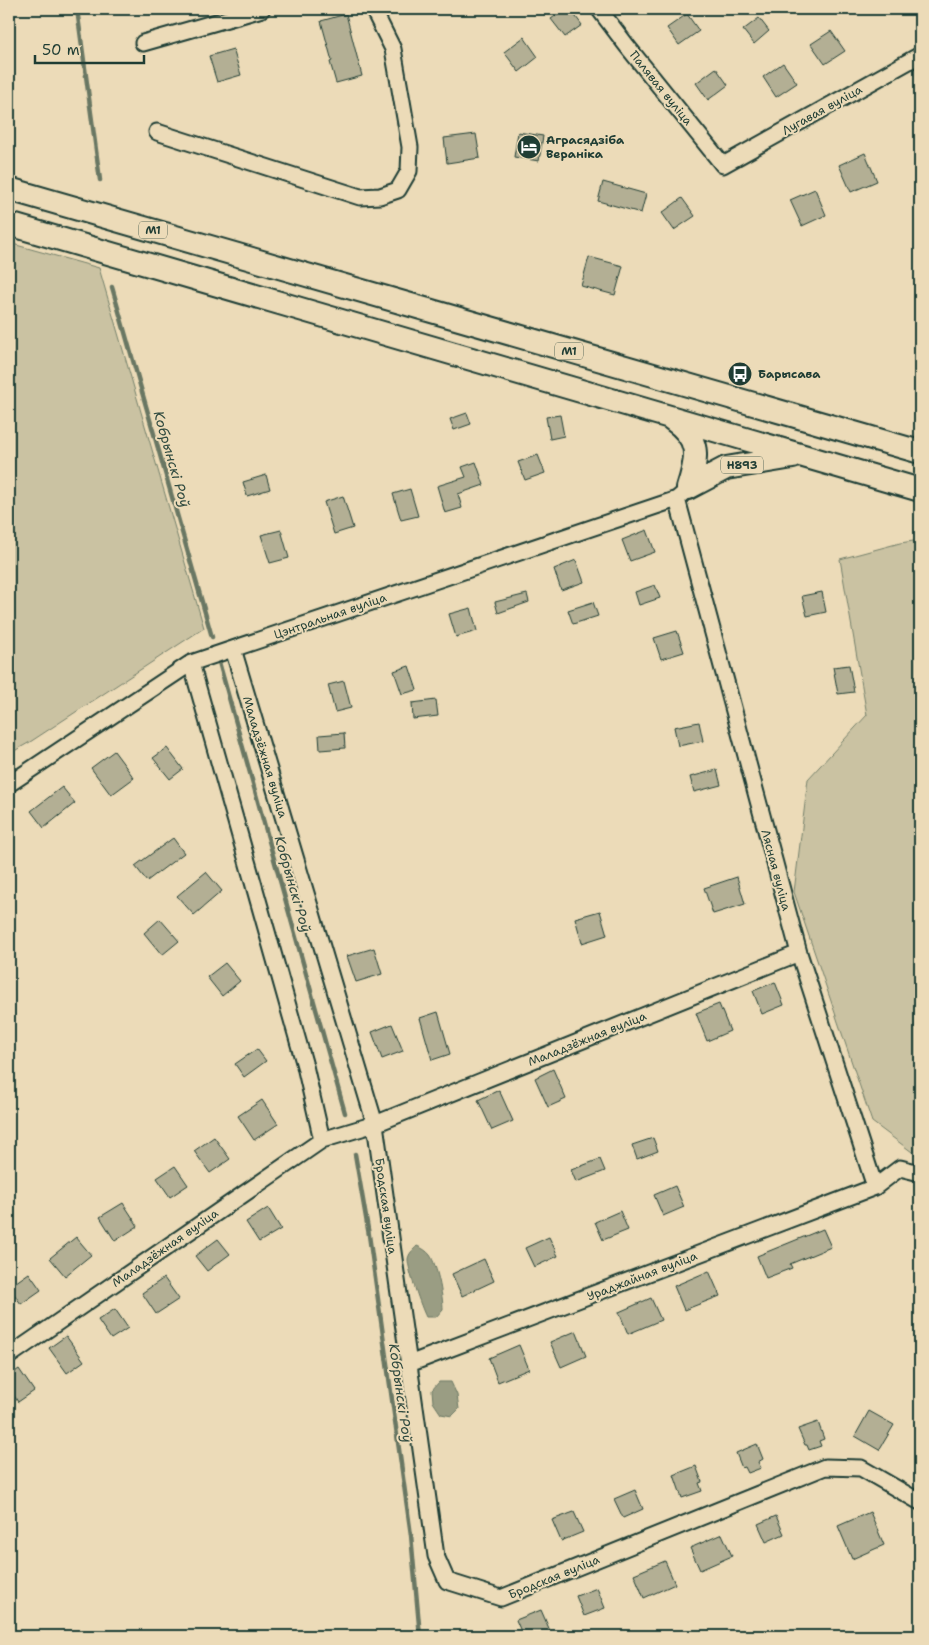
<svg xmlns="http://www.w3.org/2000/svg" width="929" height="1645" font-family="'Shantell Sans',sans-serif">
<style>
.green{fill:#cac2a2;stroke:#74806b}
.water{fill:#9a9d83;stroke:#697763}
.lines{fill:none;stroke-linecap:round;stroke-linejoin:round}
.stream{stroke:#697763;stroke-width:4.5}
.building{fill:#b3af94;stroke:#1f3d34}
.minor-casing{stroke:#1f3d34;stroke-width:19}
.highway-casing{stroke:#1f3d34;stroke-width:26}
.minor{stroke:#ecdbb8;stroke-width:15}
.highway{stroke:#ecdbb8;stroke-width:22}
.labels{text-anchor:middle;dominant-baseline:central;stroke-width:4;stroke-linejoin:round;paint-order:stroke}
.shield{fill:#ecdbb8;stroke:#5c6c5c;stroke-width:1}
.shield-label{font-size:11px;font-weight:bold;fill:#1f3d34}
.street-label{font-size:12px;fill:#1f3d34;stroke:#ecdbb8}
.poi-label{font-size:12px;font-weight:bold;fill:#1f3d34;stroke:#ecdbb8;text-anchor:start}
.water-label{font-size:14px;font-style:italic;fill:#314b40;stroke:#ecdbb8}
</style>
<rect width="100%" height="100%" fill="#ecdbb8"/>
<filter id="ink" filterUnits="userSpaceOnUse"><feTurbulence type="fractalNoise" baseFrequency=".02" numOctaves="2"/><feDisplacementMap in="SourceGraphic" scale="10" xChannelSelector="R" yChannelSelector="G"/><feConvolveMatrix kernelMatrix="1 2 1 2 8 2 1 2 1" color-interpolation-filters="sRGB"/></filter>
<g filter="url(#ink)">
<path class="green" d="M9,243L99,268L204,628L30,742L9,754Z
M920,540V1158L872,1122L794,892L808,779L867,715L840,559L900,543Z"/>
<path class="water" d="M417,1246C422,1248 427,1251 430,1255C437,1265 443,1296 443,1309L436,1317H426C421,1307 408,1270 408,1259C409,1253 413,1250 417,1246Z
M439,1382H451L457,1395L459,1409L452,1416L441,1414L433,1402L432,1390Z"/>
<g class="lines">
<path class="stream" d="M77,9L100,180
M112,287L212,637
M219,662L345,1113
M355,1154L369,1235L411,1535L420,1636"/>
</g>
<path class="building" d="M565,9H570L582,25L565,37L551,19Z
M346,14L362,76L336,83L330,62L332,61L321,21Z
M687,14L699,31L679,45L667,28Z
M759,18L769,31L754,44L743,30Z
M831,31L845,51L825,64L811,44Z
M524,37L538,57L519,72L504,52Z
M233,49L241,75L217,82L209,56Z
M783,63L797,83L776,97L763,77Z
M716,68L728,85L708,100L696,83Z
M518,132L543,136L539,161L514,157Z
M476,134L480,158L447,163L444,138Z
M865,153L877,181L851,192L839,165Z
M603,182L646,194L641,213L598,201Z
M815,189L826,215L802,226L790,200Z
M682,198L695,216L674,230L662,213Z
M589,257L623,266L615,295L581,286Z
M467,413L471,424L454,430L450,419Z
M560,415L564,436L550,439L546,417Z
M538,455L545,473L525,480L518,462Z
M476,462L484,485L458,494L462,508L445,513L437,486L466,477L462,467Z
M266,475L270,489L247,496L243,482Z
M410,489L418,516L401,520L393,494Z
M343,496L353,528L334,534L324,502Z
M281,530L289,558L270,563L261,535Z
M647,530L655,552L630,561L622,540Z
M576,560L584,582L561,590L554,569Z
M655,585L660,598L639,605L635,592Z
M822,592L826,612L807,616L802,596Z
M527,594L529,602L498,613L495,602Z
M593,602L598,616L573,624L568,610Z
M471,608L477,631L456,637L449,614Z
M677,631L684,652L661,659L654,638Z
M849,665L854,692L838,694L833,667Z
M409,666L417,690L402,694L394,671Z
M344,681L351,708L335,712L328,685Z
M436,700L438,716L413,719L412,703Z
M699,722L703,741L678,746L674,727Z
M344,733L345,748L320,750L319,735Z
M167,748L183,769L170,779L153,758Z
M114,751L134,778L111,795L91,768Z
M717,770L721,785L694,792L690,777Z
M62,787L75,803L44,828L31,811Z
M173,838L184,853L147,881L135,866Z
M206,872L222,891L194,915L177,896Z
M737,877L745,904L713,914L704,888Z
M600,911L607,935L582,943L575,918Z
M160,919L179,941L162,955L144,933Z
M374,948L382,974L356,982L347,956Z
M225,963L240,981L222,996L207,977Z
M775,982L784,1005L762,1014L753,991Z
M719,1004L730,1031L707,1041L696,1013Z
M438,1012L450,1054L432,1060L420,1018Z
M392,1024L403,1051L382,1059L372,1032Z
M257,1049L266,1061L244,1077L235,1064Z
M553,1069L566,1099L548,1107L535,1078Z
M499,1090L513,1121L492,1130L478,1100Z
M262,1100L278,1124L254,1140L238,1116Z
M214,1137L230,1159L210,1173L194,1151Z
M653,1138L658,1151L637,1159L632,1145Z
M600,1159L605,1171L576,1182L571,1170Z
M175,1166L188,1185L170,1197L157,1178Z
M675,1186L684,1207L663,1216L654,1195Z
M123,1203L138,1226L115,1241L100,1217Z
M268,1208L281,1229L259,1242L246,1222Z
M620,1211L628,1230L603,1240L595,1222Z
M823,1229L831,1247L790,1264L792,1268L766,1278L757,1256Z
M76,1237L91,1255L65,1276L50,1258Z
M549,1237L558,1256L534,1267L525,1248Z
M218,1239L230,1254L207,1271L195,1256Z
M484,1259L494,1281L462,1296L452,1274Z
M709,1271L720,1296L684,1310L674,1286Z
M29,1273L41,1290L21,1304L9,1287Z
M164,1278L179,1299L156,1314L142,1293Z
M651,1298L661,1320L628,1334L619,1312Z
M115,1309L128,1328L111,1339L98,1320Z
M576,1331L586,1356L561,1367L550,1342Z
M66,1336L84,1361L67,1373L49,1348Z
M519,1345L529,1369L498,1382L489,1358Z
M19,1369L34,1391L18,1402L9,1388V1376Z
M869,1411L894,1425L879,1450L855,1436Z
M818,1422L824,1439L819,1441L821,1446L809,1450L807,1445H805L798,1429Z
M757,1444L763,1459L758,1462L761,1468L748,1473L745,1467L742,1468L736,1453Z
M696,1466L702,1482L699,1483L702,1491L682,1498L674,1475Z
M635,1490L643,1509L623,1518L614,1499Z
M574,1512L583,1532L561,1541L552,1520Z
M870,1512L884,1545L852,1559L838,1526Z
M776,1516L784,1534L766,1542L758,1524Z
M722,1534L732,1556L700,1570L690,1548Z
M665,1561L675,1584L644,1598L634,1574Z
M597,1588L605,1608L584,1616L576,1596Z
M541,1610L551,1633L543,1636H523L516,1620Z"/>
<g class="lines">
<defs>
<path id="minor" d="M599,9L627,46L723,165L920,55
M143,43L262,9
M157,132L360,197L380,196L398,190L409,171L410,147L393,49L373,9
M677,499L799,953L875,1187L900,1168L920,1173
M233,649L375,1124L436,1556L447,1581L501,1598L825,1467L861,1468L920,1502
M191,663L305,1066L322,1140
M9,784L191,663L677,499L684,493
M9,1356L322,1140L375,1124L799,953
M409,1364L875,1187"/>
<path id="highway" d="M9,189L920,452
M9,224L920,490
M672,419C701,439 698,457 688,488
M688,488L726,468L793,457"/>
</defs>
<use href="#minor" class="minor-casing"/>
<use href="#highway" class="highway-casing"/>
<use href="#minor" class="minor"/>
<use href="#highway" class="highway"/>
</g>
</g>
<defs>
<symbol id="hotel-disc" viewBox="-11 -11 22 22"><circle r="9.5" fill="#1f3d34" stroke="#ecdbb8"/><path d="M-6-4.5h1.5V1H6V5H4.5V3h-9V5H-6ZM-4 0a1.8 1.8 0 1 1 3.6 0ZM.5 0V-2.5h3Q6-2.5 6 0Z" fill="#fff"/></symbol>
<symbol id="bus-disc" viewBox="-11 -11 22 22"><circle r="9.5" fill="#1f3d34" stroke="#ecdbb8"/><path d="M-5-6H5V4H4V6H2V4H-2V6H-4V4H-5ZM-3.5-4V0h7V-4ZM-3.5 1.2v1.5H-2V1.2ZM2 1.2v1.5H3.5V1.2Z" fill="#fff"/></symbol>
</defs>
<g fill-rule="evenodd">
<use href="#hotel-disc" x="515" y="133" width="28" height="28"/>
<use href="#bus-disc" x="726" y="360" width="28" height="28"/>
</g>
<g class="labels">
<g class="shield">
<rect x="139" y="221.5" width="28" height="17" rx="4"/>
<rect x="555" y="342.5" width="28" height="17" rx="4"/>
<rect x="721" y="456.5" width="42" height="17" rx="4"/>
</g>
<g class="shield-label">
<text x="153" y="230">М1</text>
<text x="569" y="351">М1</text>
<text x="742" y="465">Н893</text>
</g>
<g class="street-label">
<text transform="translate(661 88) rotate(51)">Палявая вуліца</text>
<text transform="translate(822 110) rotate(-29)">Лугавая вуліца</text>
<text transform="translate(330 616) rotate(-19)">Цэнтральная вуліца</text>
<text transform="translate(265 757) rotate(73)">Маладзёжная вуліца</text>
<text transform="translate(776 870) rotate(75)">Лясная вуліца</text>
<text transform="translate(587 1039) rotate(-22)">Маладзёжная вуліца</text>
<text transform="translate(386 1206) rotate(82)">Бродская вуліца</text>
<text transform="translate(165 1248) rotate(-35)">Маладзёжная вуліца</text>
<text transform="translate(642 1276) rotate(-21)">Ураджайная вуліца</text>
<text transform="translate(554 1577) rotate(-22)">Бродская вуліца</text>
</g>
<g class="poi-label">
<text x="546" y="140">Аграсядзіба<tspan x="546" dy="14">Вераніка</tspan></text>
<text x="758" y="374">Барысава</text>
</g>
<g class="water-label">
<text transform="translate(172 459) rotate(74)">Кобрынскі Роў</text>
<text transform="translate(293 884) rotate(74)">Кобрынскі Роў</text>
<text transform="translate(401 1393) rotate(82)">Кобрынскі Роў</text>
</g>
</g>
<rect width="929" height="1645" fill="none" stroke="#ecdbb8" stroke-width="30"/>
<rect x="15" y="15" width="899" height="1615" fill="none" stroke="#1f3d34" stroke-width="2" filter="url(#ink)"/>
<path d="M35 55v8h109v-8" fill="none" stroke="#1f3d34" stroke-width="2.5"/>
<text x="42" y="55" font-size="15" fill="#1f3d34" stroke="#ecdbb8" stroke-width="4" paint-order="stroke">50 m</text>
</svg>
